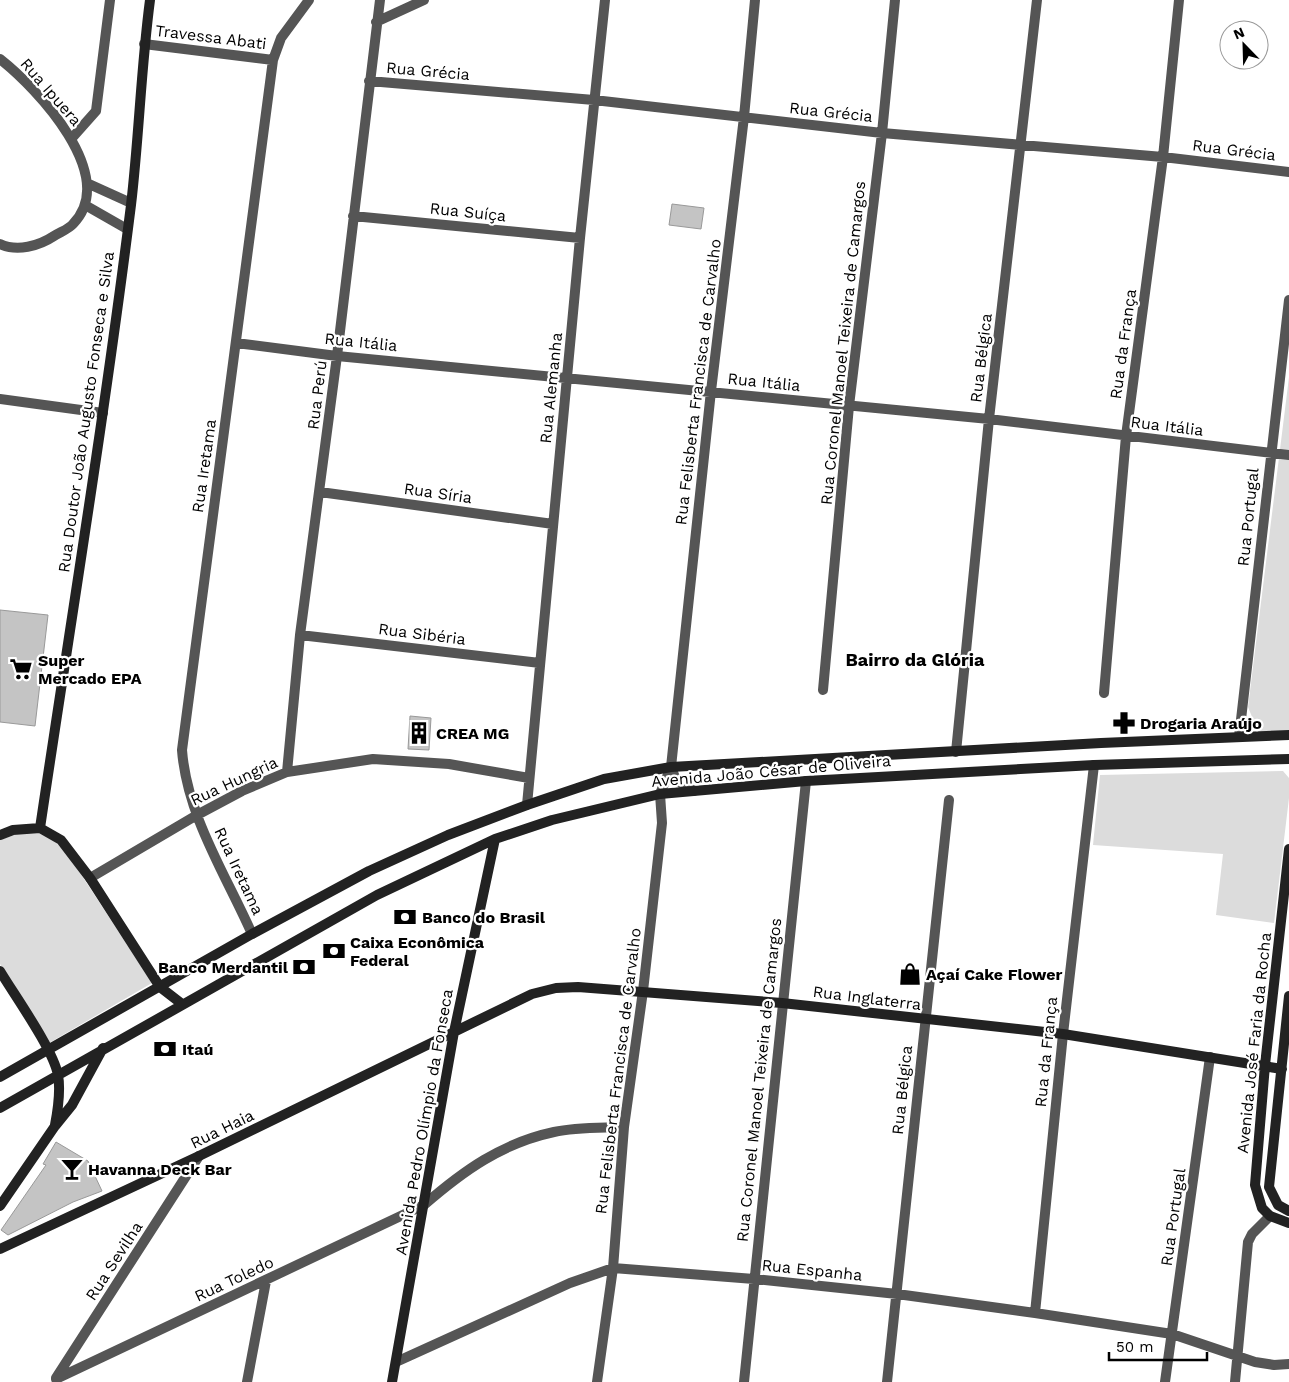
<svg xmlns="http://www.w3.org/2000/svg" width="1289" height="1382" font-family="'Work Sans',sans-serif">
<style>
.green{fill:#dcdcdc}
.building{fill:#c4c4c4;stroke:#999}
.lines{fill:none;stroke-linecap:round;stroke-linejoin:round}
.street{stroke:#555;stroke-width:10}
.secondary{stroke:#222;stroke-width:10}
.labels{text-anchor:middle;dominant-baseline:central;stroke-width:4.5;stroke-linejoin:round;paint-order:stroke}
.street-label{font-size:16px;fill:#000;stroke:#fff}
.poi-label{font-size:16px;font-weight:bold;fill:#000;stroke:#fff;text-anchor:start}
.neighbourhood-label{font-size:18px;font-weight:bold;fill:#000;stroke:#fff}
</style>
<rect width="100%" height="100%" fill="#fff"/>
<path class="green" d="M1289,377V732L1259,734L1248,707Z
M1283,771L1289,778V798L1274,923L1216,915L1223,854L1093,845L1100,775Z
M26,831L47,834L67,853L152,983L49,1043L0,964V840Z"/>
<path class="building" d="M672,204L704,208L701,229L669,225Z
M0,610L48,615L35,726L0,722Z
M410,716L431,718L429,750L408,749Z
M56,1142L88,1161L102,1191L73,1202L8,1235L1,1230L46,1165L43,1164Z"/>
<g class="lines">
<path class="street" d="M376,22L424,0
M144,44L273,60
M0,59C37,88 120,176 73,224C69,229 60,232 54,236C39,246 17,252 0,244
M369,81L594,100L882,133L1163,157L1289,172
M72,138L96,111L110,0
M89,184L131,203
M85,205L127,229
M353,216L580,238
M236,343L337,356L989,419L1289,455
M0,399L103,413
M320,492L553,524
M300,635L540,663
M823,690L849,406L882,133L895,0
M1104,693L1126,436L1163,157L1179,0
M1239,737L1289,300
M956,752L989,419L1037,0
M671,767L676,780L694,791
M287,772L300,635L337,356L380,0
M527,805L580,238L605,0
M90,878L197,815L242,791L287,772L373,759L449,764L529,778
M252,934C226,875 187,816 182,750L273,60L281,38L309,0
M1035,1313L1063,1034L1094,765
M396,1362L570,1283L613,1268L754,1279L897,1294L1035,1313L1172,1334L1255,1362L1274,1365L1289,1364
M56,1378L199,1156
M56,1379L424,1205C463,1171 502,1143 554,1132C576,1127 601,1128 624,1127
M247,1382L266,1281
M597,1382L613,1268L624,1127L643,991L662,823L660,794L671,767L711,391L744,117L755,0
M744,1382L806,781
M887,1382L949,800
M1165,1382L1210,1057
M1235,1382L1248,1242L1252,1234L1270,1216"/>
<path class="secondary" d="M40,828C71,620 105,413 131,205C139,137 141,68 150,0
M0,835L13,830L40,828L61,840L90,878L160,987L182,1004
M1289,849L1265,1065L1255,1185L1262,1208L1270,1216L1289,1223
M0,971C15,996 53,1049 58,1075C61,1091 58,1109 55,1125
M1289,996L1269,1187L1278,1205L1289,1211
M0,1077L252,934L369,871L448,835L527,805L604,779L671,767L1101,743L1289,735
M0,1108L377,895L495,839L552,820L660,794L806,781L1094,765L1289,759
M0,1206L55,1126L72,1105L103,1048
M0,1249L199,1156L532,994L556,988L578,987L782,1003L1063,1034L1282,1069
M392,1382L454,1032L495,839"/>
</g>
<defs>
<symbol id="supermarket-bare" viewBox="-9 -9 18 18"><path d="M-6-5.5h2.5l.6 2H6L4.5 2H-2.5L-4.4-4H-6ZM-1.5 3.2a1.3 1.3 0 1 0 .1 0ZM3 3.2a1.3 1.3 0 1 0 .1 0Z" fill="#000" stroke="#fff" stroke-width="2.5" paint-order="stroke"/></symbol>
<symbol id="pharmacy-bare" viewBox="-9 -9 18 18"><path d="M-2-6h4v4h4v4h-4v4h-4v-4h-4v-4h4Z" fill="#000" stroke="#fff" stroke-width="2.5" paint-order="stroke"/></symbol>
<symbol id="building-bare" viewBox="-9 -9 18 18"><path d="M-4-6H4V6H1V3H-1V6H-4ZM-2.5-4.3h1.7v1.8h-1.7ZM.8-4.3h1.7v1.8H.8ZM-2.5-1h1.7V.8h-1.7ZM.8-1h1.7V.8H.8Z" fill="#000" stroke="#fff" stroke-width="2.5" paint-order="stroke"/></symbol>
<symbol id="bank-bare" viewBox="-9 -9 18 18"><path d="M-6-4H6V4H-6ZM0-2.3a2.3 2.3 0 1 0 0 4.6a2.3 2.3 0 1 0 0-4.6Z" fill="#000" stroke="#fff" stroke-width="2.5" paint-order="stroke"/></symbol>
<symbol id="shop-bare" viewBox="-9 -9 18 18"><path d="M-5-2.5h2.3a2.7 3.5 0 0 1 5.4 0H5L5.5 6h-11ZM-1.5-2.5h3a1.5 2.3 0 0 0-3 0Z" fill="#000" stroke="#fff" stroke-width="2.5" paint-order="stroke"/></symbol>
<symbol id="bar-bare" viewBox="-9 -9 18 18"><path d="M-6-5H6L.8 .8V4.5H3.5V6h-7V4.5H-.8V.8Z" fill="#000" stroke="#fff" stroke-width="2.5" paint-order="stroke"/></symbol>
</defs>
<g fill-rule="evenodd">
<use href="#supermarket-bare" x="5" y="653" width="32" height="32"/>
<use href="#pharmacy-bare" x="1108" y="707" width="32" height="32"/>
<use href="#building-bare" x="403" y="717" width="32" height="32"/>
<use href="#bank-bare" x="389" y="901" width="32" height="32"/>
<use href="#bank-bare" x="318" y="935" width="32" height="32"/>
<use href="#bank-bare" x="288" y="951" width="32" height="32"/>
<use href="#shop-bare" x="894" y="958" width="32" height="32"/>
<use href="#bank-bare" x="149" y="1033" width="32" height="32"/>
<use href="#bar-bare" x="56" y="1153" width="32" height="32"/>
</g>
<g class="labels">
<g class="street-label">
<text transform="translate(211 37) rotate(7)">Travessa Abati</text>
<text transform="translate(428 71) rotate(5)">Rua Grécia</text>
<text transform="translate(51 92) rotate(49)">Rua Ipuera</text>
<text transform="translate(831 112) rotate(6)">Rua Grécia</text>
<text transform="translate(1234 150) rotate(7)">Rua Grécia</text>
<text transform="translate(468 212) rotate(6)">Rua Suíça</text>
<text transform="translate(361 342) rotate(6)">Rua Itália</text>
<text transform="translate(843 343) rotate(-84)">Rua Coronel Manoel Teixeira de Camargos</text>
<text transform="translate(1123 344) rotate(-82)">Rua da França</text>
<text transform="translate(981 358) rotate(-83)">Rua Bélgica</text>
<text transform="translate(698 382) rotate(-83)">Rua Felisberta Francisca de Carvalho</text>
<text transform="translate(764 382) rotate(6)">Rua Itália</text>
<text transform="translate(551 388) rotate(-84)">Rua Alemanha</text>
<text transform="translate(317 395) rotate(-83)">Rua Perú</text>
<text transform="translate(86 412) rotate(-82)">Rua Doutor João Augusto Fonseca e Silva</text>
<text transform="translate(1167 426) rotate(7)">Rua Itália</text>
<text transform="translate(204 466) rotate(-82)">Rua Iretama</text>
<text transform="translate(438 493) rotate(8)">Rua Síria</text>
<text transform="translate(1248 517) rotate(-84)">Rua Portugal</text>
<text transform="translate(422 634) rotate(7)">Rua Sibéria</text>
<text transform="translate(771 771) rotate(-5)">Avenida João César de Oliveira</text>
<text transform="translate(234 781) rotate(-25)">Rua Hungria</text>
<text transform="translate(239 871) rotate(65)">Rua Iretama</text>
<text transform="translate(867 998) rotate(7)">Rua Inglaterra</text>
<text transform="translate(1254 1043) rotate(-84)">Avenida José Faria da Rocha</text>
<text transform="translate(1046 1052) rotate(-84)">Rua da França</text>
<text transform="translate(618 1071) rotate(-83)">Rua Felisberta Francisca de Carvalho</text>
<text transform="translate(759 1080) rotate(-84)">Rua Coronel Manoel Teixeira de Camargos</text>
<text transform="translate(902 1090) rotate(-84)">Rua Bélgica</text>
<text transform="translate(424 1122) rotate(-80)">Avenida Pedro Olímpio da Fonseca</text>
<text transform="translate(222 1129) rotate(-26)">Rua Haia</text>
<text transform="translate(1173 1217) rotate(-82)">Rua Portugal</text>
<text transform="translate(114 1261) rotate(-57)">Rua Sevilha</text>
<text transform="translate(812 1270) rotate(6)">Rua Espanha</text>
<text transform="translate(234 1279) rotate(-25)">Rua Toledo</text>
</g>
<g class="poi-label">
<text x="38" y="660">Super<tspan x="38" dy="18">Mercado EPA</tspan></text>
<text x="1140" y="723">Drogaria Araújo</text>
<text x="436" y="733">CREA MG</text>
<text x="422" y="917">Banco do Brasil</text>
<text x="350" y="942">Caixa Econômica<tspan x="350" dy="18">Federal</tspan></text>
<text x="288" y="967" text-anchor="end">Banco Merdantil</text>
<text x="926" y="974">Açaí Cake Flower</text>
<text x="182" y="1049">Itaú</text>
<text x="88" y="1169">Havanna Deck Bar</text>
</g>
<g class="neighbourhood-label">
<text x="915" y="659">Bairro da Glória</text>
</g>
</g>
<g transform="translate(1244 45) rotate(337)"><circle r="24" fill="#ffffff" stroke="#999999"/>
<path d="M0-4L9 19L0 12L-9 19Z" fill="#000000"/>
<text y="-8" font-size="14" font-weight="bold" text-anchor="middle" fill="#000000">N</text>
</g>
<path d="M1109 1352v8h98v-8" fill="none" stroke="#000000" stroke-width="2.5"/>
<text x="1116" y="1352" font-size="15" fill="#000000" stroke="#ffffff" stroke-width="4" paint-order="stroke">50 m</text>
</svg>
